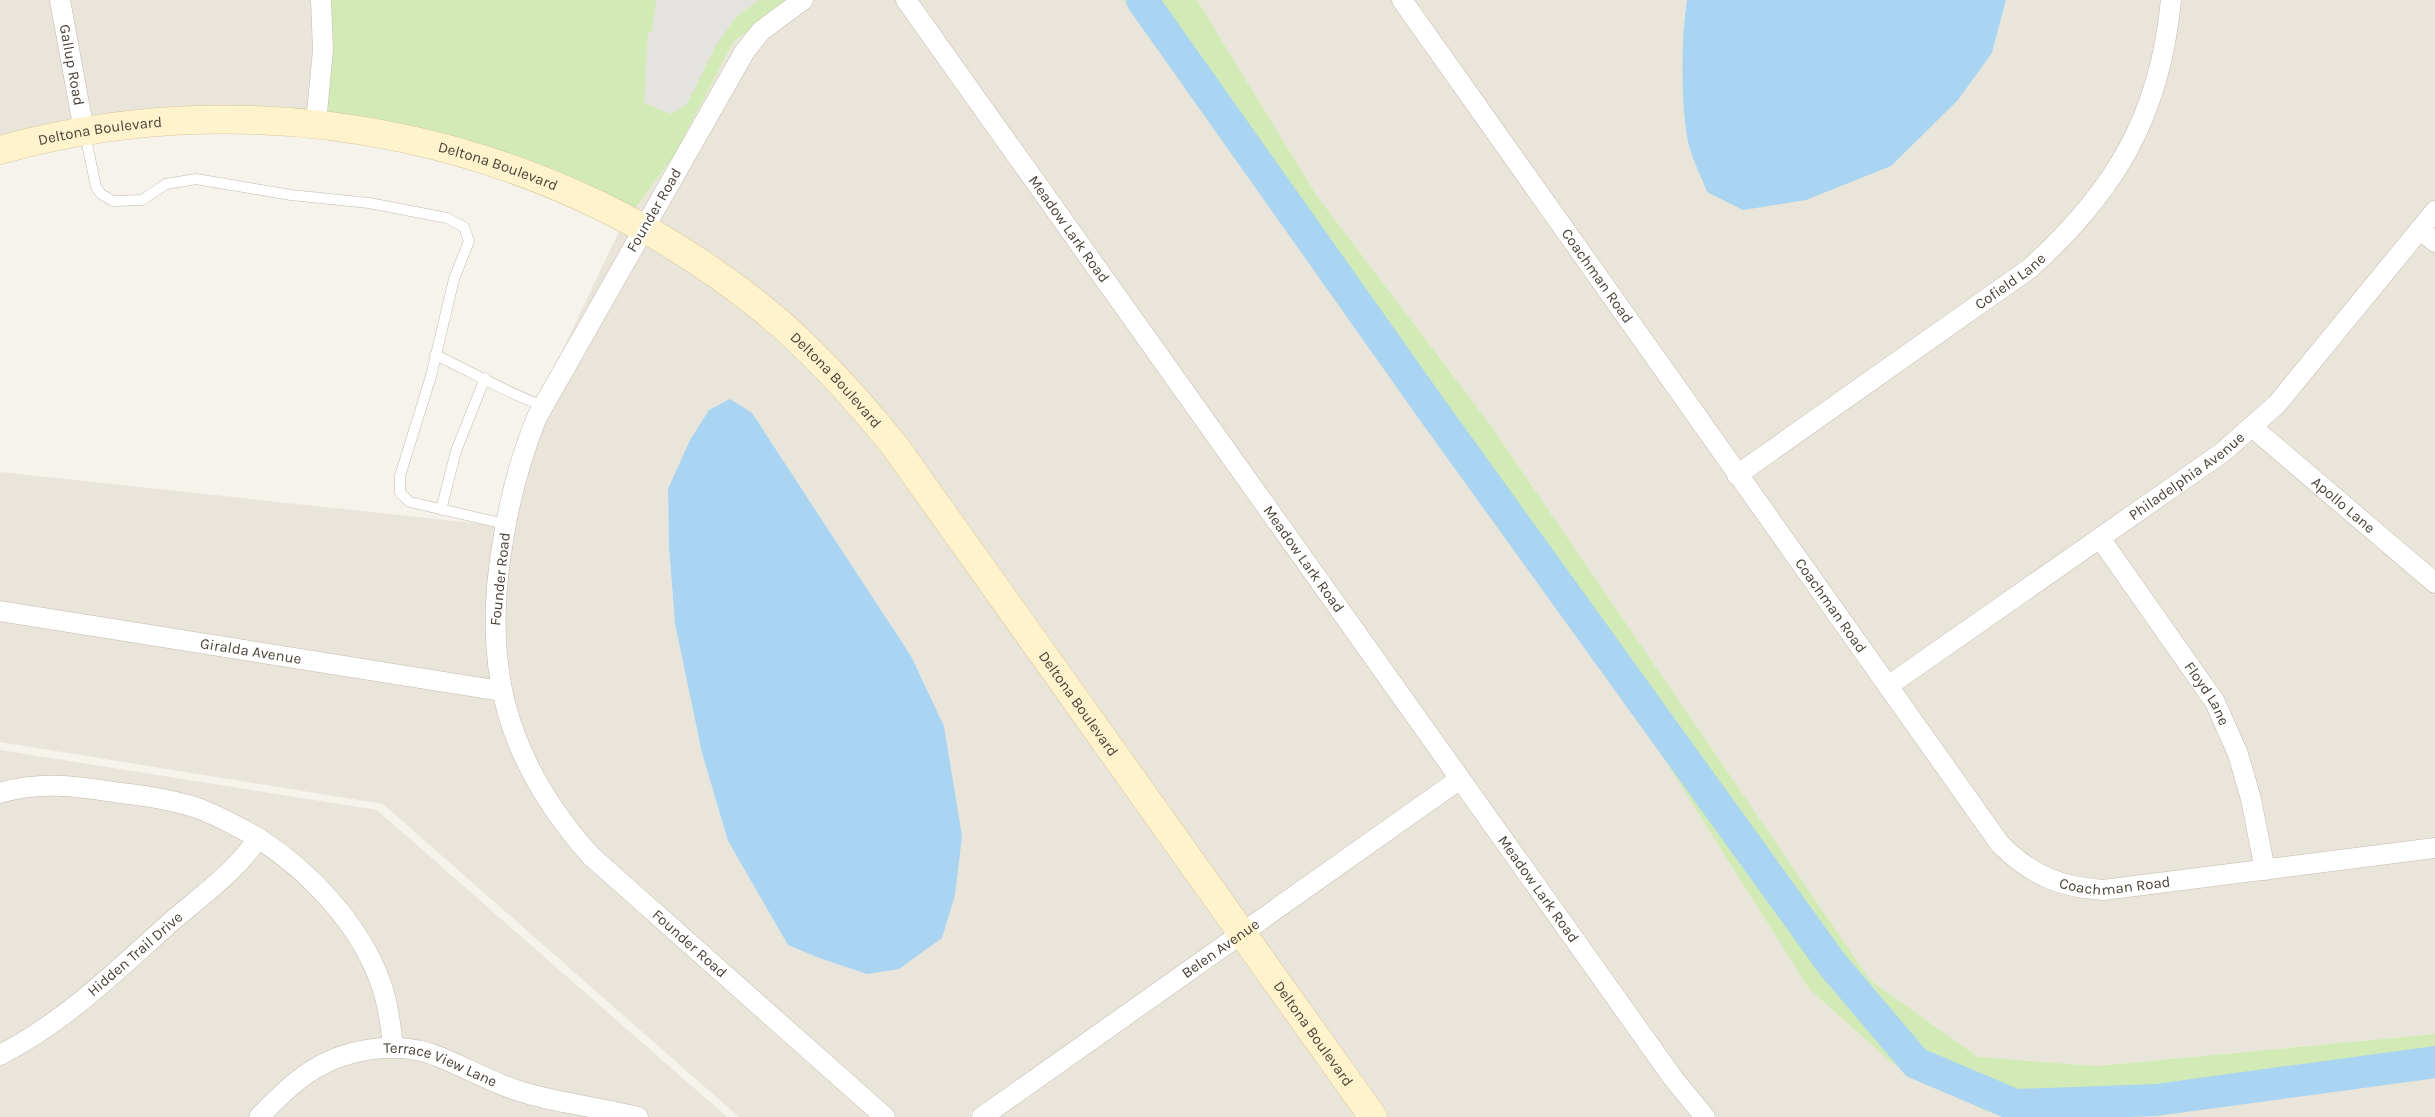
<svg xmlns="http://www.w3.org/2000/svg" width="2435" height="1117" font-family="Karla,sans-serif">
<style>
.residential{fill:#eae5da;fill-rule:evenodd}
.green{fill:#d2eab5}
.parking{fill:#e5e3e0}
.water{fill:#a9d4f2}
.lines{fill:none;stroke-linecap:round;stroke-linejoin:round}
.river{stroke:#a9d4f2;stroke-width:32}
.service-casing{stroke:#c2bbae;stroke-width:11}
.minor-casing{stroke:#c2bbae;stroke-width:21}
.secondary-casing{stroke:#d6c79b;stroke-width:29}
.service{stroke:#fff;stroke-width:10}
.minor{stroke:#fff;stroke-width:20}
.secondary{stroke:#fff3cd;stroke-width:28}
.labels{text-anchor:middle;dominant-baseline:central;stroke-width:4;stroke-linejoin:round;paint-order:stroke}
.street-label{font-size:15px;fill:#4b4439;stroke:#fff}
</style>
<rect width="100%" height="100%" fill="#f6f3ec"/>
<path class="residential" d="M0,0H313L314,112L0,140Z
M795,0H1123L1559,592L1809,989L1892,1063L1987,1112L2168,1103L2435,1075V1117H1385L903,440L633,211L674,156L734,41Z
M1197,0H1687L1684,18V111L1958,100L1992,53L2006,0H2435V1034L2096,1066L1978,1057L1870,980L1489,423L1317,196Z
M621,227L712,282L807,361L885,450L1360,1117H739L383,804L0,742V472L501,526L535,408ZM752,413L911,656L944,726L788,945L728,841L702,753L675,624L669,547L668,489Z
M0,750L377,810L727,1117H0Z"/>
<path class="green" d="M313,0H795L734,41L674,156L633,211L319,114Z
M1123,0H1197L1317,196L1489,423L1870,980L1978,1057L2096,1066L2435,1034V1075L2168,1103L1987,1112L1892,1063L1809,989L1559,592Z"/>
<path class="parking" d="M656,0H760L737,16L716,45L687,104L671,114L644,103L648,32H652Z"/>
<path class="water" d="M1687,0H2006L1992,53L1958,100L1891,166L1806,200L1743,210L1707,192C1702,178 1694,163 1690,149C1680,114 1681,36 1687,0Z
M730,399L752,413L911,656L944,726L962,836L955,895L942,938L899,969L867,974L822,959L788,945L728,841L702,753L675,624L669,547L668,489L690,440L709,410Z"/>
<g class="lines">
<path class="river" d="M1142,0L1433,411L1832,964L1916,1063L2015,1105L2156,1100L2435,1062"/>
<defs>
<path id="service" d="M85,134L96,187L101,194L113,201L142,200L166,184L196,179L291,195L369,203L447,218L464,227L469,241L454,279L431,376L400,476V493L410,502L505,524
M435,355C472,372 505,392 543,406
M441,510L456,451L485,378"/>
<g id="minor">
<path id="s1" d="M60,0L84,131"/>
<path id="s2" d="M803,0L761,31L745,51L537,417C520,459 510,496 503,541C481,666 506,761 591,856L885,1117"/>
<path id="s3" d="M906,0L1673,1078L1705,1117"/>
<path id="s4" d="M1402,0L2000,844C2031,875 2059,887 2103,890L2435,848"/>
<path d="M316,123L323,50L321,0"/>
<path d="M2420,229L2435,242"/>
<path id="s5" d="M2252,427L2435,583"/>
<path id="s6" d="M1737,475L2029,269C2115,192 2160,116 2171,0"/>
<path id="s7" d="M2100,538L2215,702L2238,754L2251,799L2265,870"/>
<path id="s8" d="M0,611L501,691"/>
<path id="s9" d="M1888,686L2223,452L2277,404L2435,211"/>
<path d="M0,793C41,780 80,787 121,793C147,796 175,800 200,809C220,817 239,827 258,838C236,872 201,896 171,922C117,970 65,1022 0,1055"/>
<path d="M258,838C309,871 359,923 380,981C388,1002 391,1025 393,1048"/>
<path id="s10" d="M259,1117C272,1104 286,1089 301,1078C339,1049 396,1038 442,1058C471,1070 498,1086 529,1094C565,1104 602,1108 638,1117"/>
<path id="s11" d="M982,1117L1460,779"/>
</g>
<g id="secondary">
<path id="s12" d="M0,150C266,76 557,139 769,314C816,353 856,398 894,445L1373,1117"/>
</g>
</defs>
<use href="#service" class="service-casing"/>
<use href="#minor" class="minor-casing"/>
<use href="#secondary" class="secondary-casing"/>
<use href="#service" class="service"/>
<use href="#minor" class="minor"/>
<use href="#secondary" class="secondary"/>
</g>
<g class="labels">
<g class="street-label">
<text stroke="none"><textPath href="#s1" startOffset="66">Gallup Road</textPath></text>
<text stroke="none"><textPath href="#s12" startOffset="102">Deltona Boulevard</textPath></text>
<text stroke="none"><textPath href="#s12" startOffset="506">Deltona Boulevard</textPath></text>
<text transform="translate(654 210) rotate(-60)">Founder Road</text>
<text stroke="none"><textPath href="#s3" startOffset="281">Meadow Lark Road</textPath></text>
<text stroke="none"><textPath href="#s4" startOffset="338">Coachman Road</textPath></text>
<text stroke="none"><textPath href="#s6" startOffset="335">Cofield Lane</textPath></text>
<text stroke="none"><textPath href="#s12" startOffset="911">Deltona Boulevard</textPath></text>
<text stroke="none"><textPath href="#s9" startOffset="365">Philadelphia Avenue</textPath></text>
<text stroke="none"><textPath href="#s5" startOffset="120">Apollo Lane</textPath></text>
<text stroke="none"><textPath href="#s3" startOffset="686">Meadow Lark Road</textPath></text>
<text transform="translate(500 579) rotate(-84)">Founder Road</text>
<text stroke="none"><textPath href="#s4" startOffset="742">Coachman Road</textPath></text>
<text stroke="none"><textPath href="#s8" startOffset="254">Giralda Avenue</textPath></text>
<text stroke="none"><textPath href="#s7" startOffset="189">Floyd Lane</textPath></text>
<text stroke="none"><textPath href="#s12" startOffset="1316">Deltona Boulevard</textPath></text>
<text stroke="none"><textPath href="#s4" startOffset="1162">Coachman Road</textPath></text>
<text stroke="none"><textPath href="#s3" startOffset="1091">Meadow Lark Road</textPath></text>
<text stroke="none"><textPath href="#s2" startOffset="1100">Founder Road</textPath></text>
<text stroke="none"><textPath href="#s11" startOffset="292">Belen Avenue</textPath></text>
<text transform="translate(135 954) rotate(-41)">Hidden Trail Drive</text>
<text stroke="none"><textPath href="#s12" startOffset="1721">Deltona Boulevard</textPath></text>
<text stroke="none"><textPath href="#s10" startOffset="206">Terrace View Lane</textPath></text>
</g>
</g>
</svg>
